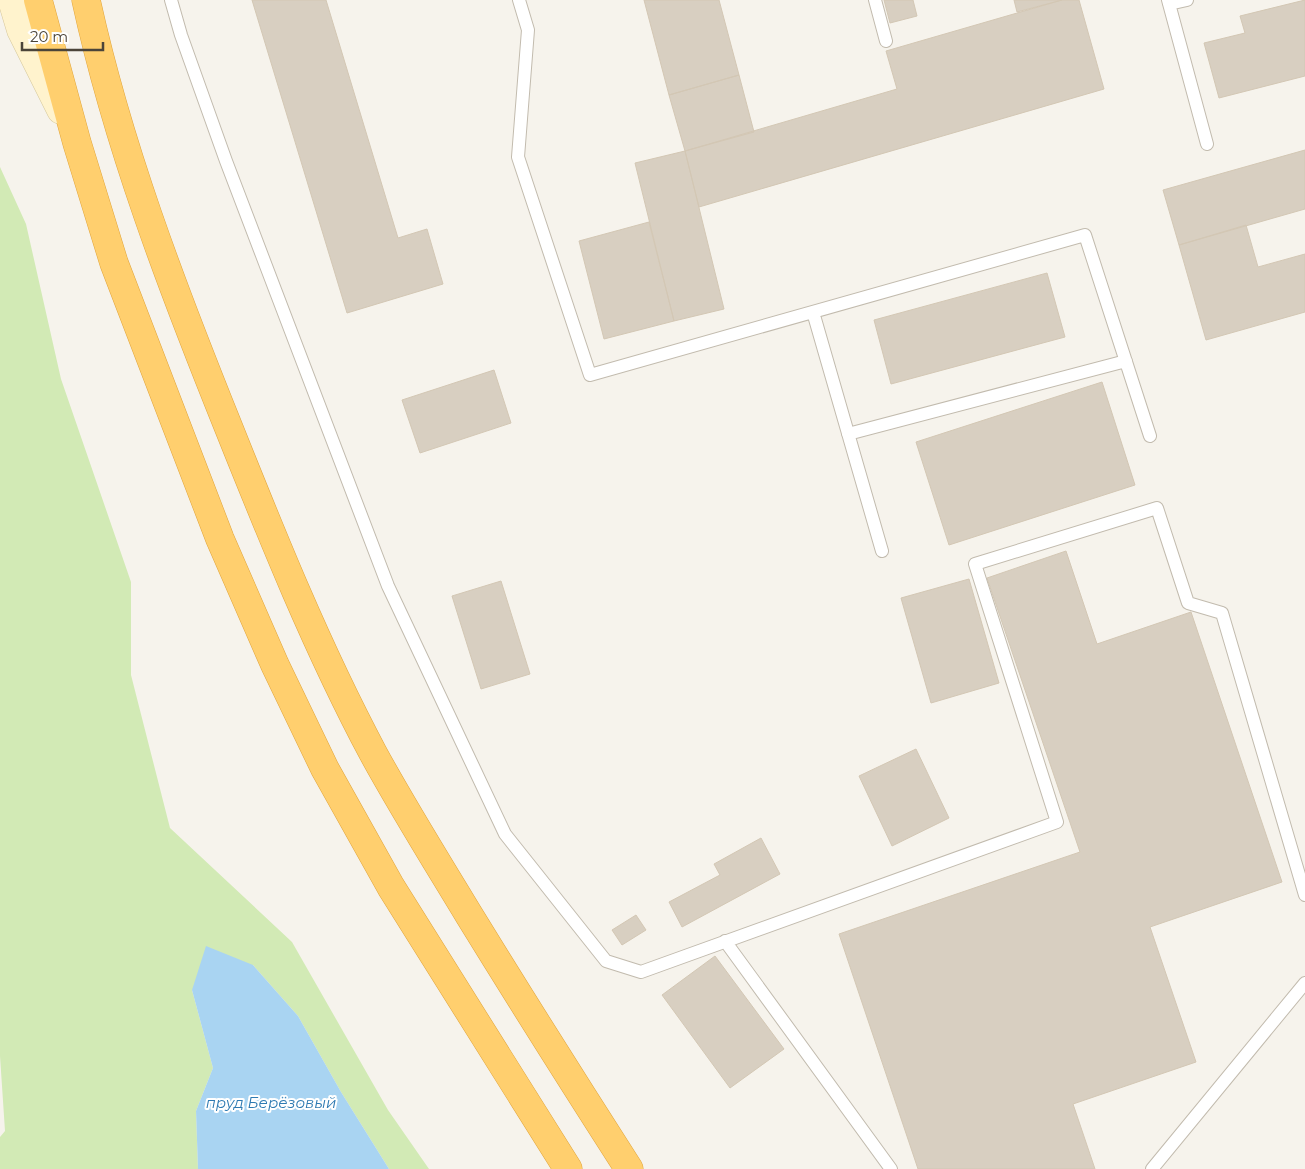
<svg xmlns="http://www.w3.org/2000/svg" width="1305" height="1169" font-family="Montserrat,sans-serif">
<style>
.green{fill:#d2eab5}
.water{fill:#a9d4f2}
.building{fill:#d8cfc1;stroke:#d3c7b4}
.lines{fill:none;stroke-linecap:round;stroke-linejoin:round}
.lane-casing{stroke:#c2bbae;stroke-width:14}
.secondary-casing{stroke:#d6c79b;stroke-width:29}
.highway-casing{stroke:#e0a43c;stroke-width:29}
.lane{stroke:#fff;stroke-width:12}
.secondary{stroke:#fff3cd;stroke-width:28}
.highway{stroke:#ffcf6e;stroke-width:28}
.labels{text-anchor:middle;dominant-baseline:central;stroke-width:4;stroke-linejoin:round;paint-order:stroke}
.water-label{font-size:15px;font-style:italic;fill:#2e7ab2;stroke:#fff}
</style>
<rect width="100%" height="100%" fill="#f6f3ec"/>
<path class="green" d="M0,167L26,224L61,379L131,582V675L170,828L292,942L388,1110L429,1169H389L341,1092L298,1016L253,965L192,990L213,1068L196,1111L198,1169H0V1137L5,1131L0,1056Z"/>
<path class="water" d="M206,946L253,965L298,1016L341,1092L389,1169H198L196,1111L213,1068L192,990Z"/>
<path class="building" d="M252,0H326L398,238L427,229L443,284L347,313Z
M644,0H719L739,75L669,95Z
M884,0H913L917,16L890,23Z
M1014,0H1062L1017,12Z
M1062,0H1079L1104,89L699,207L685,151L897,89L886,51Z
M1305,0V76L1219,98L1204,43L1245,33L1240,16Z
M739,75L754,132L685,151L669,95Z
M1305,150V209L1179,245L1163,190Z
M685,151L724,309L674,321L635,163Z
M649,222L674,321L604,339L579,241Z
M1246,225L1258,267L1305,254V312L1206,340L1179,245Z
M1047,273L1065,337L891,384L874,320Z
M494,370L511,423L420,453L402,400Z
M1102,382L1135,485L949,545L916,442Z
M1066,551L1097,644L1191,612L1282,882L1150,927L1196,1062L1073,1104L1095,1169H918L839,934L1080,852L987,578Z
M969,579L999,683L931,703L901,598Z
M501,581L530,674L481,689L452,596Z
M916,749L949,818L892,846L859,776Z
M761,838L780,874L682,927L669,902L720,875L714,864Z
M636,915L646,930L622,945L612,930Z
M715,956L784,1049L730,1088L662,995Z"/>
<g class="lines">
<defs>
<path id="lane" d="M171,0L181,35L226,161L388,586L505,834L606,961L641,972L1057,822L975,564L1157,508L1188,603L1222,613L1305,895
M519,0L528,30L518,157L590,375L1085,235L1150,436
M875,0L886,41
M1168,0L1207,144
M1169,4L1187,0
M813,312L882,551
M848,434L1126,361
M725,941L891,1169
M1152,1169L1305,983"/>
<path id="secondary" d="M12,0L21,30L61,110"/>
<path id="highway" d="M38,0L77,143L114,263L220,539L275,665L325,769L391,887L568,1169
M86,0C118,146 172,287 228,426C272,536 317,648 373,753C403,808 437,862 469,915C522,1001 575,1085 629,1169"/>
</defs>
<use href="#lane" class="lane-casing"/>
<use href="#secondary" class="secondary-casing"/>
<use href="#highway" class="highway-casing"/>
<use href="#lane" class="lane"/>
<use href="#secondary" class="secondary"/>
<use href="#highway" class="highway"/>
</g>
<g class="labels">
<g class="water-label">
<text x="271" y="1102">пруд Берёзовый</text>
</g>
</g>
<path d="M22 42v8h81v-8" fill="none" stroke="#4b4439" stroke-width="2.5"/>
<text x="30" y="42" font-size="15" fill="#4b4439" stroke="#ffffff" stroke-width="4" paint-order="stroke">20 m</text>
</svg>
